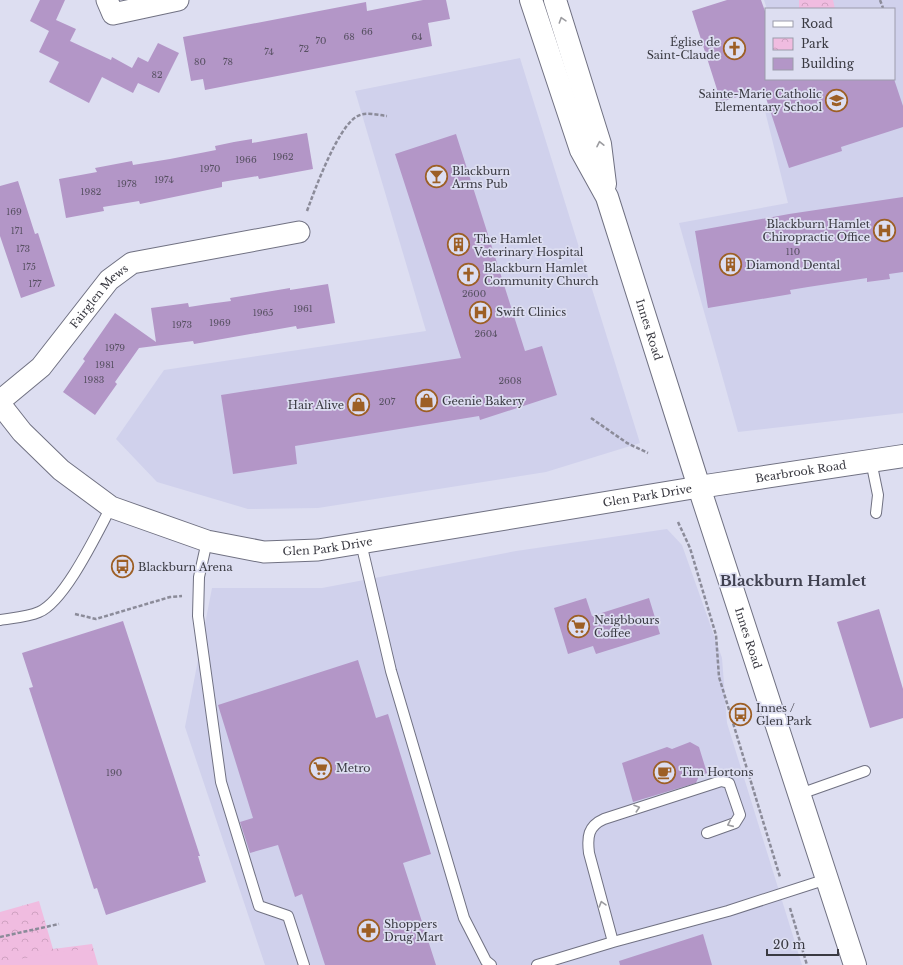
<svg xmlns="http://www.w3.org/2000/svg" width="903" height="965" font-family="'Libre Baskerville',serif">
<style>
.built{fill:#d0d1ec}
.park{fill:url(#park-crowns)}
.pitch{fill:#f0bce0}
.building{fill:#b396c7}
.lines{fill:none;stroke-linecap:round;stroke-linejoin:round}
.service-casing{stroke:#707182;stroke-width:12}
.minor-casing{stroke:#707182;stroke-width:23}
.tertiary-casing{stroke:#707182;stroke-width:24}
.path{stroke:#8b8b99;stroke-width:2.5;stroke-dasharray:4 2;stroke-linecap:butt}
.service{stroke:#fff;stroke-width:10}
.minor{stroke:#fff;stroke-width:21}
.tertiary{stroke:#fff;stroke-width:22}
.oneway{stroke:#9c9ca0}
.labels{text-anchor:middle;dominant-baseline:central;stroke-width:3.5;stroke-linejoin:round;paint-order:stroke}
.number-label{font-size:9px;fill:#585163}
.poi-label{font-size:11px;fill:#3a3a42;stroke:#dddef1;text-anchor:start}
.street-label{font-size:11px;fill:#3a3a42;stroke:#dddef1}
.district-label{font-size:15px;font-weight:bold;fill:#404150;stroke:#dddef1}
</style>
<defs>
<pattern id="park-crowns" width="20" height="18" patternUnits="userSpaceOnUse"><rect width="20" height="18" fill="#f0bce0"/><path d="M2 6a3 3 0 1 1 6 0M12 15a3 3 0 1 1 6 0" fill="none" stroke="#cfa2c1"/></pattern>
</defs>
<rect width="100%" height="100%" fill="#dddef1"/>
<path class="built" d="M764,0H903V413L738,432L679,223L788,203L765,111L779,89L894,79V9H767Z
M520,58L640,443L546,472L318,508L248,509L157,482L116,439L164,370L426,331L355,91Z
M667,529L682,545L722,658L727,723L802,965H265L185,727L212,588H322L516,551Z"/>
<path class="park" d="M799,0H833L835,9H799Z
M39,901L53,949L92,944L98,965H0V912Z"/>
<path class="pitch" d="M89,948L94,965H0V962Z"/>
<path class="building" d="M40,0H65L56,20L76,29L70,41L111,60L112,57L132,68L138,57L148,62L158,43L179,53L159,93L138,83L133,93L102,77L89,103L49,82L59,62L39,52L49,31L30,21Z
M423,0H446L450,19L428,23L432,46L205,90L203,79L191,81L183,37L366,2L367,11Z
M727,0H761L766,14V79H894L903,106V127L841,147L842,151L789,168L763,89L721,102L692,11Z
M307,133L313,169L259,179L258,176L222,182V187L140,204L139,201L103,207L104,211L66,218L59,179L97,172L95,168L132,161L133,165L170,159L216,150L215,146L234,142L252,139V143Z
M456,134L525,351L542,346L557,395L480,420L479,416L295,446L297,464L233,474L221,395L461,358L395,154Z
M18,181L35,234L38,233L55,286L21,298L0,236V186Z
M903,197V272L889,274L890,279L867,282V278L808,287L790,290L791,294L708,308L695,231L789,214Z
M328,284L335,323L297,329L296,326L194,344L193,341L139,348L115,382L117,384L95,415L63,392L85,361L83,359L115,313L156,342L151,308L188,303L189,307L208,304L231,301L230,298L290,288V290Z
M586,598L592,616L649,598L660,634L596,654L593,646L568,654L554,608Z
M879,609L903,689V718L870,728L837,622Z
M123,621L200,856H198L206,882L106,915L97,888L94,889L29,688L33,687L22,653Z
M358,660L376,718L388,714L431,854L403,863L436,965H325L302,894L295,897L278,845L250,853L240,822L253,818L218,705Z
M690,742L699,747L707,773L699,776L696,783L633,802L622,763L667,747L672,749Z
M703,934L712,965H620L619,961Z"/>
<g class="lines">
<defs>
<path id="service" d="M871,461L878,495L876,513
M207,541L199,577L198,616L221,782L259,906L288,916L304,965
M361,543L391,671L464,918L486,961L491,965
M0,620C12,618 28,617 39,612C65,601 97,533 111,507
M800,794L865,771
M613,942L589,853C587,837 588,826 604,819L712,784L721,781L729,783L740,815L735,823L707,833
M537,965L613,942L728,911L827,879"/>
<g id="minor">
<path d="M107,0L113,14L178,0"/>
<path id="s1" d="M0,401L41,367L109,280L132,263L299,232"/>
<path id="s2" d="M0,404L22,432L61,470L111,507L207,541L264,552L318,550L699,487"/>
</g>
<g id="tertiary">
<path id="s3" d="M531,0L581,150L607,197L699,487L855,965"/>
<path d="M555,0L600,144L605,184"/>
<path id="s4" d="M699,487L903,456"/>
</g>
</defs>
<use href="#service" class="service-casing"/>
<use href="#minor" class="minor-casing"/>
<use href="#tertiary" class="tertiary-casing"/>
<path class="path" d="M880,0L883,8
M307,211C315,189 337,129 356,117C365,111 377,115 387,116
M591,418L627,443L648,453
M678,522L690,548L716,635L719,677L780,877
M75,614L96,619L170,597L182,596
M790,908L807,965
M0,937L59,924"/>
<use href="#service" class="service"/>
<use href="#minor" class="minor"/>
<use href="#tertiary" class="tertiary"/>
</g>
<defs><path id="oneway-chevron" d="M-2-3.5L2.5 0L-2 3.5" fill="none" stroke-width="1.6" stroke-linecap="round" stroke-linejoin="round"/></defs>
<g class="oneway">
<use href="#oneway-chevron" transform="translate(562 20) rotate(-108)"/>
<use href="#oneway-chevron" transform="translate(600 144) rotate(-102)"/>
<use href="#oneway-chevron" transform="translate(637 808) rotate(-18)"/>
<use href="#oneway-chevron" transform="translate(730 824) rotate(156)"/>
<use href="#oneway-chevron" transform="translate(602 904) rotate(-106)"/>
</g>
<defs>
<symbol id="church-ring" viewBox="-11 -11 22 22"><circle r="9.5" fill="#dddef1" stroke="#9d5f25" stroke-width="1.5"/><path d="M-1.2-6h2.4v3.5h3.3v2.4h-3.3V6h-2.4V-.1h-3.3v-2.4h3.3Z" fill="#9d5f25"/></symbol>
<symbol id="school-ring" viewBox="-11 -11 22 22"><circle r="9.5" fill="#dddef1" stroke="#9d5f25" stroke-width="1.5"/><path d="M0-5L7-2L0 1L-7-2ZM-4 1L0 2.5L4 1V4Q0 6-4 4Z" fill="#9d5f25"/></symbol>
<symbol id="bar-ring" viewBox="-11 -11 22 22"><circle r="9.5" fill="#dddef1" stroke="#9d5f25" stroke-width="1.5"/><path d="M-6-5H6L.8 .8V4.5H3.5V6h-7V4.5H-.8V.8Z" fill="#9d5f25"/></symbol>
<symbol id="hospital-ring" viewBox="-11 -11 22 22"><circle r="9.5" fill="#dddef1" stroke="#9d5f25" stroke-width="1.5"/><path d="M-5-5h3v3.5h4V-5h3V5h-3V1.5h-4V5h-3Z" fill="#9d5f25"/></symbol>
<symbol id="building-ring" viewBox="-11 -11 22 22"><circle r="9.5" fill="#dddef1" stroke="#9d5f25" stroke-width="1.5"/><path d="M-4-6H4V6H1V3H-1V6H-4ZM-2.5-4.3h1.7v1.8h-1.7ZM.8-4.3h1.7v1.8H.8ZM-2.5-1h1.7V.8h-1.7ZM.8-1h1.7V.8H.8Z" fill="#9d5f25"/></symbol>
<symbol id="shop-ring" viewBox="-11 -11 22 22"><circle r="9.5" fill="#dddef1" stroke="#9d5f25" stroke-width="1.5"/><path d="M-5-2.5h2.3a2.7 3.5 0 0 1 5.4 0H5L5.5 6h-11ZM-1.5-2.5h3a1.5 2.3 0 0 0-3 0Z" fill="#9d5f25"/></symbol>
<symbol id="bus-ring" viewBox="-11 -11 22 22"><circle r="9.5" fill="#dddef1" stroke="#9d5f25" stroke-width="1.5"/><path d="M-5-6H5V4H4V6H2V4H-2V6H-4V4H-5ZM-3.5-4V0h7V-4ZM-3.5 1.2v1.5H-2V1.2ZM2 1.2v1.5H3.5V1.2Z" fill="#9d5f25"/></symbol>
<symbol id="supermarket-ring" viewBox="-11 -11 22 22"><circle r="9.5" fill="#dddef1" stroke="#9d5f25" stroke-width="1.5"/><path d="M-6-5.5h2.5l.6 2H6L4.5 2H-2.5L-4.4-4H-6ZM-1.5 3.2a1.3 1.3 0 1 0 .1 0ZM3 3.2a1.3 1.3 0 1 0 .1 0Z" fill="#9d5f25"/></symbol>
<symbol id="cafe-ring" viewBox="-11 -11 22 22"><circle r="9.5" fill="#dddef1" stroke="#9d5f25" stroke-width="1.5"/><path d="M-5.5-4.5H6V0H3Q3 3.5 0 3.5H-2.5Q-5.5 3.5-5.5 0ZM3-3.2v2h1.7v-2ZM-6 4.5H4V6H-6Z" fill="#9d5f25"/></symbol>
<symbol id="pharmacy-ring" viewBox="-11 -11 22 22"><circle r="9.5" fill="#dddef1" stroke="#9d5f25" stroke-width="1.5"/><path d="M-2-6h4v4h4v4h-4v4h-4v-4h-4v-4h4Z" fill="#9d5f25"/></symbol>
</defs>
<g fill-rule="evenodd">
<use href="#church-ring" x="722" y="36" width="25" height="25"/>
<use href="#school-ring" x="824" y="88" width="25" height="25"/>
<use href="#bar-ring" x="424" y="164" width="25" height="25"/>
<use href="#hospital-ring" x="872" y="218" width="25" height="25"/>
<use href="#building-ring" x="446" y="232" width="25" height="25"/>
<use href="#building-ring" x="718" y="252" width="25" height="25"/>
<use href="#church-ring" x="456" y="262" width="25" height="25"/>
<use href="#hospital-ring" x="468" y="300" width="25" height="25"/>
<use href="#shop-ring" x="414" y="388" width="25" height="25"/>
<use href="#shop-ring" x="346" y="392" width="25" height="25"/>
<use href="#bus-ring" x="110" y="554" width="25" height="25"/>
<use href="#supermarket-ring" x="566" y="614" width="25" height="25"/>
<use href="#bus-ring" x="728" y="702" width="25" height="25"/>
<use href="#supermarket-ring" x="308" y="756" width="25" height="25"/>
<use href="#cafe-ring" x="652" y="760" width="25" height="25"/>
<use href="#pharmacy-ring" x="356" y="918" width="25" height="25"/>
</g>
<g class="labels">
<g class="number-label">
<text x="367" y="31">66</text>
<text x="349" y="36">68</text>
<text x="417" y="36">64</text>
<text x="321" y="40">70</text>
<text x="304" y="48">72</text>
<text x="269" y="51">74</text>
<text x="200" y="61">80</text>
<text x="228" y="61">78</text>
<text x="157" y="74">82</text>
<text x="283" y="156">1962</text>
<text x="246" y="159">1966</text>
<text x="210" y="168">1970</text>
<text x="164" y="179">1974</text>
<text x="127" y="183">1978</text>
<text x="91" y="191">1982</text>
<text x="14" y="211">169</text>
<text x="17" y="230">171</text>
<text x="23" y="248">173</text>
<text x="793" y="251">110</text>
<text x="29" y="266">175</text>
<text x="35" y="283">177</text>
<text x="474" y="293">2600</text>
<text x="303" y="308">1961</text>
<text x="263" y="312">1965</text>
<text x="220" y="322">1969</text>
<text x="182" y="324">1973</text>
<text x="486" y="333">2604</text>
<text x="115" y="347">1979</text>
<text x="105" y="364">1981</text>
<text x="94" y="379">1983</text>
<text x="510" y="380">2608</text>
<text x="387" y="401">207</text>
<text x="114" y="772">190</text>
</g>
<g class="poi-label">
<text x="720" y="42" text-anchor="end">Église de<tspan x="720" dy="13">Saint-Claude</tspan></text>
<text x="822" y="94" text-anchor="end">Sainte-Marie Catholic<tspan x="822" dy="13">Elementary School</tspan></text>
<text x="452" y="171">Blackburn<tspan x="452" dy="13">Arms Pub</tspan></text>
<text x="870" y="224" text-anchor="end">Blackburn Hamlet<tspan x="870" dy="13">Chiropractic Office</tspan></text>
<text x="474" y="239">The Hamlet<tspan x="474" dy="13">Veterinary Hospital</tspan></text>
<text x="746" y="265">Diamond Dental</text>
<text x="484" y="268">Blackburn Hamlet<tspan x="484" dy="13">Community Church</tspan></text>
<text x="496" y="312">Swift Clinics</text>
<text x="442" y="401">Geenie Bakery</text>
<text x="344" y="405" text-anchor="end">Hair Alive</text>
<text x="138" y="567">Blackburn Arena</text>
<text x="594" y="620">Neigbbours<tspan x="594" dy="13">Coffee</tspan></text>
<text x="756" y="708">Innes /<tspan x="756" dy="13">Glen Park</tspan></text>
<text x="336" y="768">Metro</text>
<text x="680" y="772">Tim Hortons</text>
<text x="384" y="924">Shoppers<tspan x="384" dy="13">Drug Mart</tspan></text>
</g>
<g class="street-label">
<text stroke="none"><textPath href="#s1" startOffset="145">Fairglen Mews</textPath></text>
<text stroke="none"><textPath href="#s3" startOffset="351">Innes Road</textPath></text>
<text stroke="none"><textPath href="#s4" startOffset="103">Bearbrook Road</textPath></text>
<text stroke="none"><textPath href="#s2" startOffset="700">Glen Park Drive</textPath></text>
<text stroke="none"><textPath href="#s2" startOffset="376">Glen Park Drive</textPath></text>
<text stroke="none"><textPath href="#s3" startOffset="675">Innes Road</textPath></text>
</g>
<g class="district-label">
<text x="793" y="580">Blackburn Hamlet</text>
</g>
</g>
<rect x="765" y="8" width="130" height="72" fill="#dddef1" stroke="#9c9cab"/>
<rect x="773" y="21" width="20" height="6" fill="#ffffff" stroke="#9c9cab"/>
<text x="801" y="28" font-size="12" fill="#3a3a42">Road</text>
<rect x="773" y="38" width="20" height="12" fill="url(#park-crowns)" stroke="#9c9cab"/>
<text x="801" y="48" font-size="12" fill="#3a3a42">Park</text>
<rect x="773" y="58" width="20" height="12" fill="#b396c7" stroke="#9c9cab"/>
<text x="801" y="68" font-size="12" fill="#3a3a42">Building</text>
<path d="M767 949v6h71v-6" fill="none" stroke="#3a3a42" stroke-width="2"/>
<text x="773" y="949" font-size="12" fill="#3a3a42" stroke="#dddef1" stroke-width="3" paint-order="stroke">20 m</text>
</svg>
